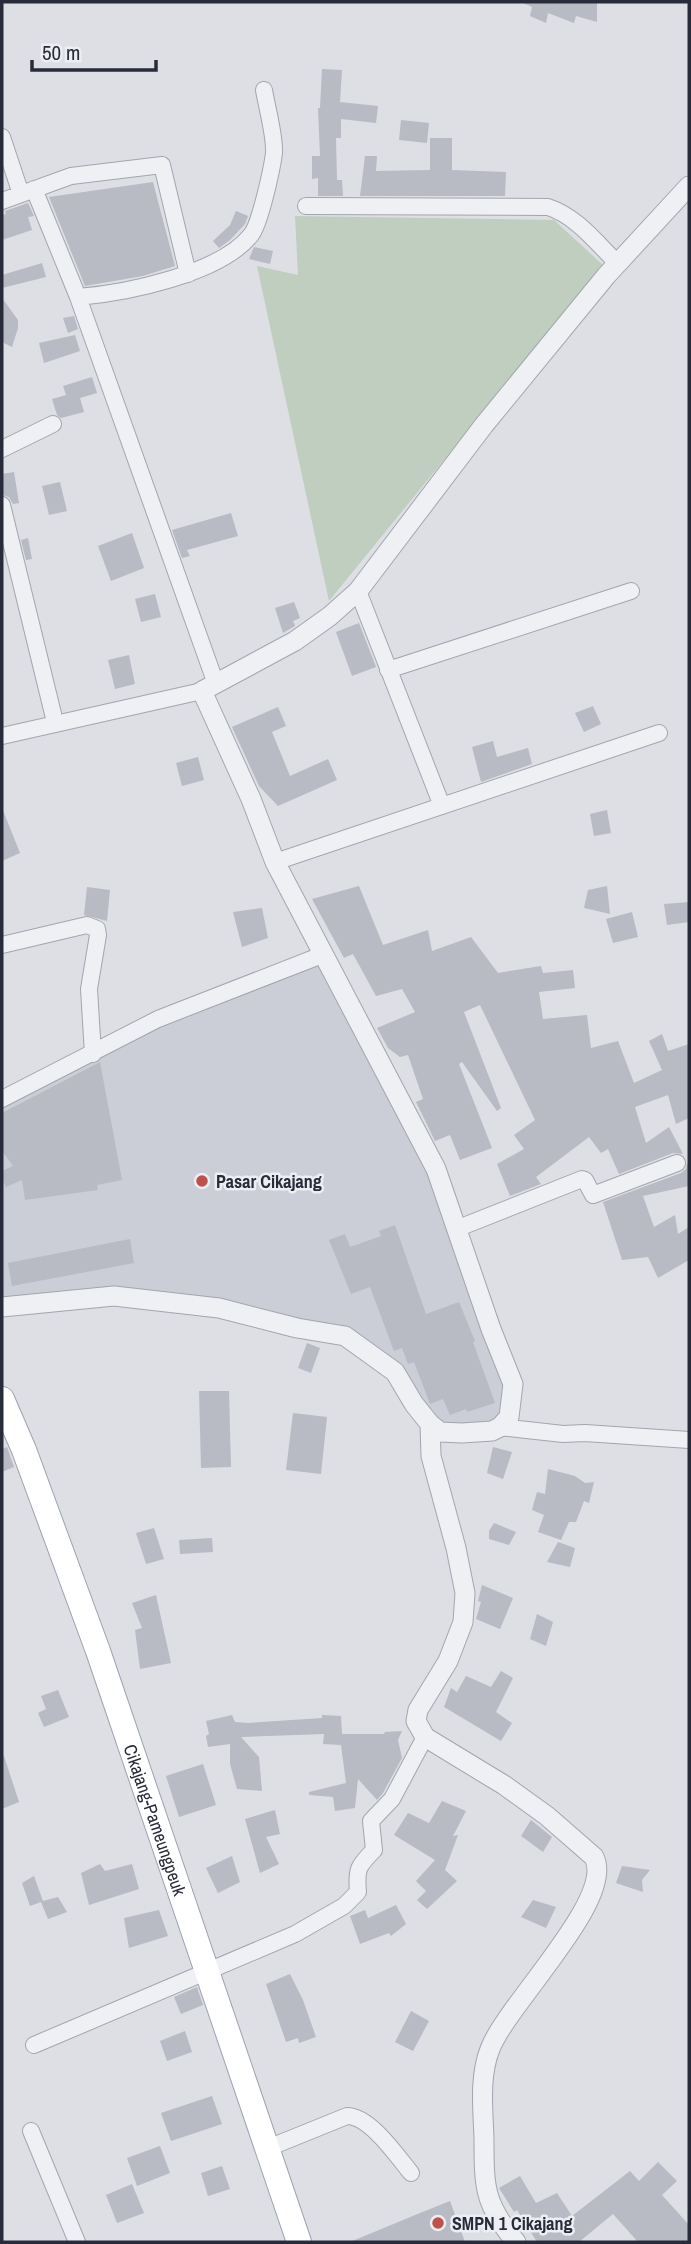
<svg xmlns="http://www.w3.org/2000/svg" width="691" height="2244" font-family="'Archivo Narrow',sans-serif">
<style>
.built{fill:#cbced6}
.green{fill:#c0cebf}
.building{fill:#b8bac4}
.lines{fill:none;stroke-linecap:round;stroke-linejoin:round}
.minor-casing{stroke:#a3a5ae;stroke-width:18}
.tertiary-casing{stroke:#a3a5ae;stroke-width:21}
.primary-casing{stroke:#9ea2b0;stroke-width:26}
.minor{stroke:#eff0f4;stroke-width:16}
.tertiary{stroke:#eff0f4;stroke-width:19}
.primary{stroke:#fff;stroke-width:24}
.poi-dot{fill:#bf514d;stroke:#eceef3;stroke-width:2.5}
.labels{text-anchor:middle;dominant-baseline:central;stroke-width:5;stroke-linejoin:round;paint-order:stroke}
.poi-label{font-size:18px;font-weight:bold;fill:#282b3a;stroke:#eceef3;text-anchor:start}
.street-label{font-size:18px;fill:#282b3a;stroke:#eceef3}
</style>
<rect width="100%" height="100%" fill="#dddfe5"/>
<path class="built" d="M322,955L436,1169L513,1384L509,1417L492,1431L440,1432L345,1336L114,1296L2,1309V1099L158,1019Z"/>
<path class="green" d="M295,216L554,220L603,265L329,601L257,266L298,275Z"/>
<path class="building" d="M521,2H597V22L576,16L574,23L548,13L546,23L530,16L532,7Z
M322,69L342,70L340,102L378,106L376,123L341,119V138H336L337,180H342L343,196H318V178L312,179V156H320L318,108H320Z
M401,120L429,123L427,143L399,140Z
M430,138H452V170L506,172L505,196H360L365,156H377L376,171L430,170Z
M153,182L175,266L143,276L85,286L49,197Z
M28,203L34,216L28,217L32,230L2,240V215L6,214L5,211Z
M236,211L248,216L245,224L230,240L219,248L213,241L230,225Z
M254,247L273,251L270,264L249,259Z
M42,263L46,277L2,288V275Z
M2,298L18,320V328L12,347L2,342Z
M74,316L78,329L68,333L63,318Z
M75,335L80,351L44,363L39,343Z
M92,377L97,393L80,398L84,412L61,418L57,415L52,399L66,395L63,386Z
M14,472L19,503L13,504L9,497L2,495V474Z
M60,482L67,511L49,515L42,486Z
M231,513L238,536L187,550L190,556L182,558L172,530Z
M132,533L144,568L111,581L98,546Z
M28,538L32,559L26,560L21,540Z
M155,594L161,617L141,622L135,599Z
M294,602L300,618L293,621L295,626L283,633L275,608Z
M359,623L376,667L352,676L336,632Z
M129,655L135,684L115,689L108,660Z
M593,706L601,724L584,732L575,713Z
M278,707L286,726L272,732L290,776L328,759L337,780L278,806L259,786L232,727Z
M493,741L497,757L528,748L532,764L481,782L472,747Z
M198,757L204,780L182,786L176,763Z
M2,808L20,853L2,861Z
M607,810L611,833L594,836L590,814Z
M359,886L383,945L428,930L432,951L471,937L498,973L541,966L543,973L573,970L575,988L539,992L543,1019L587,1015L591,1048L618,1041L634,1083L662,1070L649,1041L662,1034L668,1051L689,1044V1118L676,1124L668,1095L635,1107L646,1143L669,1127L683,1154L673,1153L619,1174L608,1149L601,1153L589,1137L536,1177L541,1184L510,1196L497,1164L524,1149L514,1135L535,1120L480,1005L464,1012L501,1108L497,1111L462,1062L459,1064L492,1148L460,1160L450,1135L435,1141L416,1102L423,1099L408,1055L400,1057L388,1048L377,1028L415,1012L402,989L376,996L353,954L344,958L312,899Z
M607,886L610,914L584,908L588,890Z
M87,887L110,890L107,921L84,915Z
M689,902V922L667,925L664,904Z
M262,908L268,938L242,947L233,912Z
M632,912L638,937L613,943L606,919Z
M100,1062L122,1180L97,1185L98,1190L25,1200L22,1180L6,1187L2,1179V1171L13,1166L2,1151V1113Z
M687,1163L689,1167V1186L643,1196L654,1227L675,1215L678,1234L689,1227V1260L658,1278L648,1257L622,1260L603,1202L681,1173L686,1169Z
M395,1225L426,1314L459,1302L475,1341L473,1342L495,1403L467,1412L466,1409L450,1415L443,1399L430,1404L414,1362L408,1364L402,1348L394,1351L370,1287L351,1294L329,1240L345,1234L350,1247L381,1236L379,1231Z
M130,1239L134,1263L12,1286L8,1263Z
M307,1343L320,1348L311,1373L298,1368Z
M199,1391H229L231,1467L201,1468Z
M293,1413L327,1417L321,1474L286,1470Z
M7,1447L14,1467L2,1472V1449Z
M493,1447L512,1452L503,1479L487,1473Z
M548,1469L575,1476L585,1483L594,1482L589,1503L584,1501L576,1522H569L561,1540L538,1532L544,1515L532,1510L537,1492L545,1494Z
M494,1523L516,1532L509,1545L489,1539V1531Z
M154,1528L164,1559L146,1564L136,1533Z
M212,1538L213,1552L180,1554L179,1540Z
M558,1542L575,1548L570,1567L547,1562Z
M482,1585L513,1598L500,1629L476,1619L481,1602L478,1601Z
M156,1595L171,1663L140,1669L135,1630L142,1628L132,1603Z
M537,1614L553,1622L546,1646L530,1639Z
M501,1671L513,1678L496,1712L512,1723L501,1741L444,1707L451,1688L457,1692L466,1676L491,1687Z
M58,1690L69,1717L44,1727L38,1713L46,1709L41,1696Z
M232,1715L235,1722L248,1723L322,1718V1715L341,1716L342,1734H384L385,1732L402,1731L398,1740L402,1758L383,1793L377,1800L358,1779L355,1808L335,1811L333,1797L309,1795V1792L346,1783L341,1745L323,1744L324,1734L241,1737L259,1757L262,1791L237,1789L230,1764V1744L208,1747L206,1736L209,1734L206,1721Z
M2,1756H4L19,1802L2,1809Z
M203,1764L216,1805L179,1817L166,1776Z
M442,1801L466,1811L453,1836L458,1835L445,1870L457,1881L427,1909L417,1900L426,1891L416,1881L435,1860L394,1835L408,1813L429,1823Z
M275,1810L280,1834L266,1837L279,1864L260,1873L245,1819Z
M531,1820L552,1837L543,1852L521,1836Z
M232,1856L240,1882L218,1893L206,1868Z
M100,1864L105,1871L132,1864L139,1889L89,1905L81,1873Z
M622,1866L650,1870L642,1880L643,1892L616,1883Z
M34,1876L43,1901L58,1897L67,1912L48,1919L41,1902L30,1906L22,1883Z
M533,1900L556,1907L546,1928L521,1917Z
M396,1905L406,1924L391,1936L389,1933L360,1944L350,1916L365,1910L368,1918Z
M159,1910L168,1936L129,1948L124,1918Z
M290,1974L303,2000L316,2037L299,2043L298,2038L286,2042L266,1984Z
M197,1987L203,2005L181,2014L174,1997Z
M411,2011L429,2021L413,2051L395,2042Z
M185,2031L192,2052L167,2061L160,2041Z
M212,2096L222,2124L171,2141L161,2113Z
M160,2146L170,2173L137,2186L127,2158Z
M658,2162L677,2181L662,2195L689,2225V2242H638L613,2214L579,2242H537L517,2210L514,2212L499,2188L520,2176L536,2203L557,2193L572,2216L630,2171L639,2181Z
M222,2166L230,2189L208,2196L201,2173Z
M132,2184L144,2213L117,2223L106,2195Z
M450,2201L465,2242H350L420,2213Z"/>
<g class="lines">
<defs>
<path id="minor" d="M2,137L21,194
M34,189L78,297L216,684
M2,201L71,176L162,165L188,274
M306,206L548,207C576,216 596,242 617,263
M78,297C126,293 220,274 251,235C260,224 272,169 274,153C275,136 267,108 264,90
M2,449L53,424
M2,505L55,722
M358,591L442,806
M388,670L631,591
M2,736L202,691
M275,862L659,733
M2,945L87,925L97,929L98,935L89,989L93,1054
M2,1099L158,1019L322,955
M456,1229L582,1179L585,1180L593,1195L677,1163
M500,1427L563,1434L585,1433L689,1440
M34,2045L295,1934L344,1906L358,1892C356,1869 358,1866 374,1850L371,1821L392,1799L425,1737
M31,2131L77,2242
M268,2148L347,2116C370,2116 397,2156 411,2173"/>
<path id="tertiary" d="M2,1307L114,1296L219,1308L297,1328L345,1336L395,1372L414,1404L430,1424L440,1432L462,1433L492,1431L500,1427L509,1417L513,1384L491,1329L436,1169L275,862L251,799L202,691L295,641L330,616L358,591L484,425L606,276L689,186
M430,1424L431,1456L456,1548L465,1593L463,1622L448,1661L418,1710L416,1721L425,1737L504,1785L547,1816L594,1857C616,1899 507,2004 490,2049C479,2077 483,2109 484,2139C484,2187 484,2204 516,2242"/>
<g id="primary">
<path id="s1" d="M2,1399L24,1450L98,1651L299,2242"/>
</g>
</defs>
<use href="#minor" class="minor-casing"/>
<use href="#tertiary" class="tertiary-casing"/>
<use href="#primary" class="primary-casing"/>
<use href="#minor" class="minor"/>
<use href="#tertiary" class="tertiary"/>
<use href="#primary" class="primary"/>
</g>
<g class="poi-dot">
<circle cx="202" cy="1181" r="7"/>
<circle cx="438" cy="2223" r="7"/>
</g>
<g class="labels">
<g class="poi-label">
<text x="216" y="1181">Pasar Cikajang</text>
<text x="452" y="2223">SMPN 1 Cikajang</text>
</g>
<g class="street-label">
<text stroke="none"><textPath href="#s1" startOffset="448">Cikajang-Pameungpeuk</textPath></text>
</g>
</g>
<rect width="691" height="2244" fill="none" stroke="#282b3a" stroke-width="7"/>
<path d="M32 60v10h124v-10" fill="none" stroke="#282b3a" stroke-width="3.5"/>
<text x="42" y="60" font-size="21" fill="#282b3a" stroke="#eceef3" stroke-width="5" paint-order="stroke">50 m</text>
</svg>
